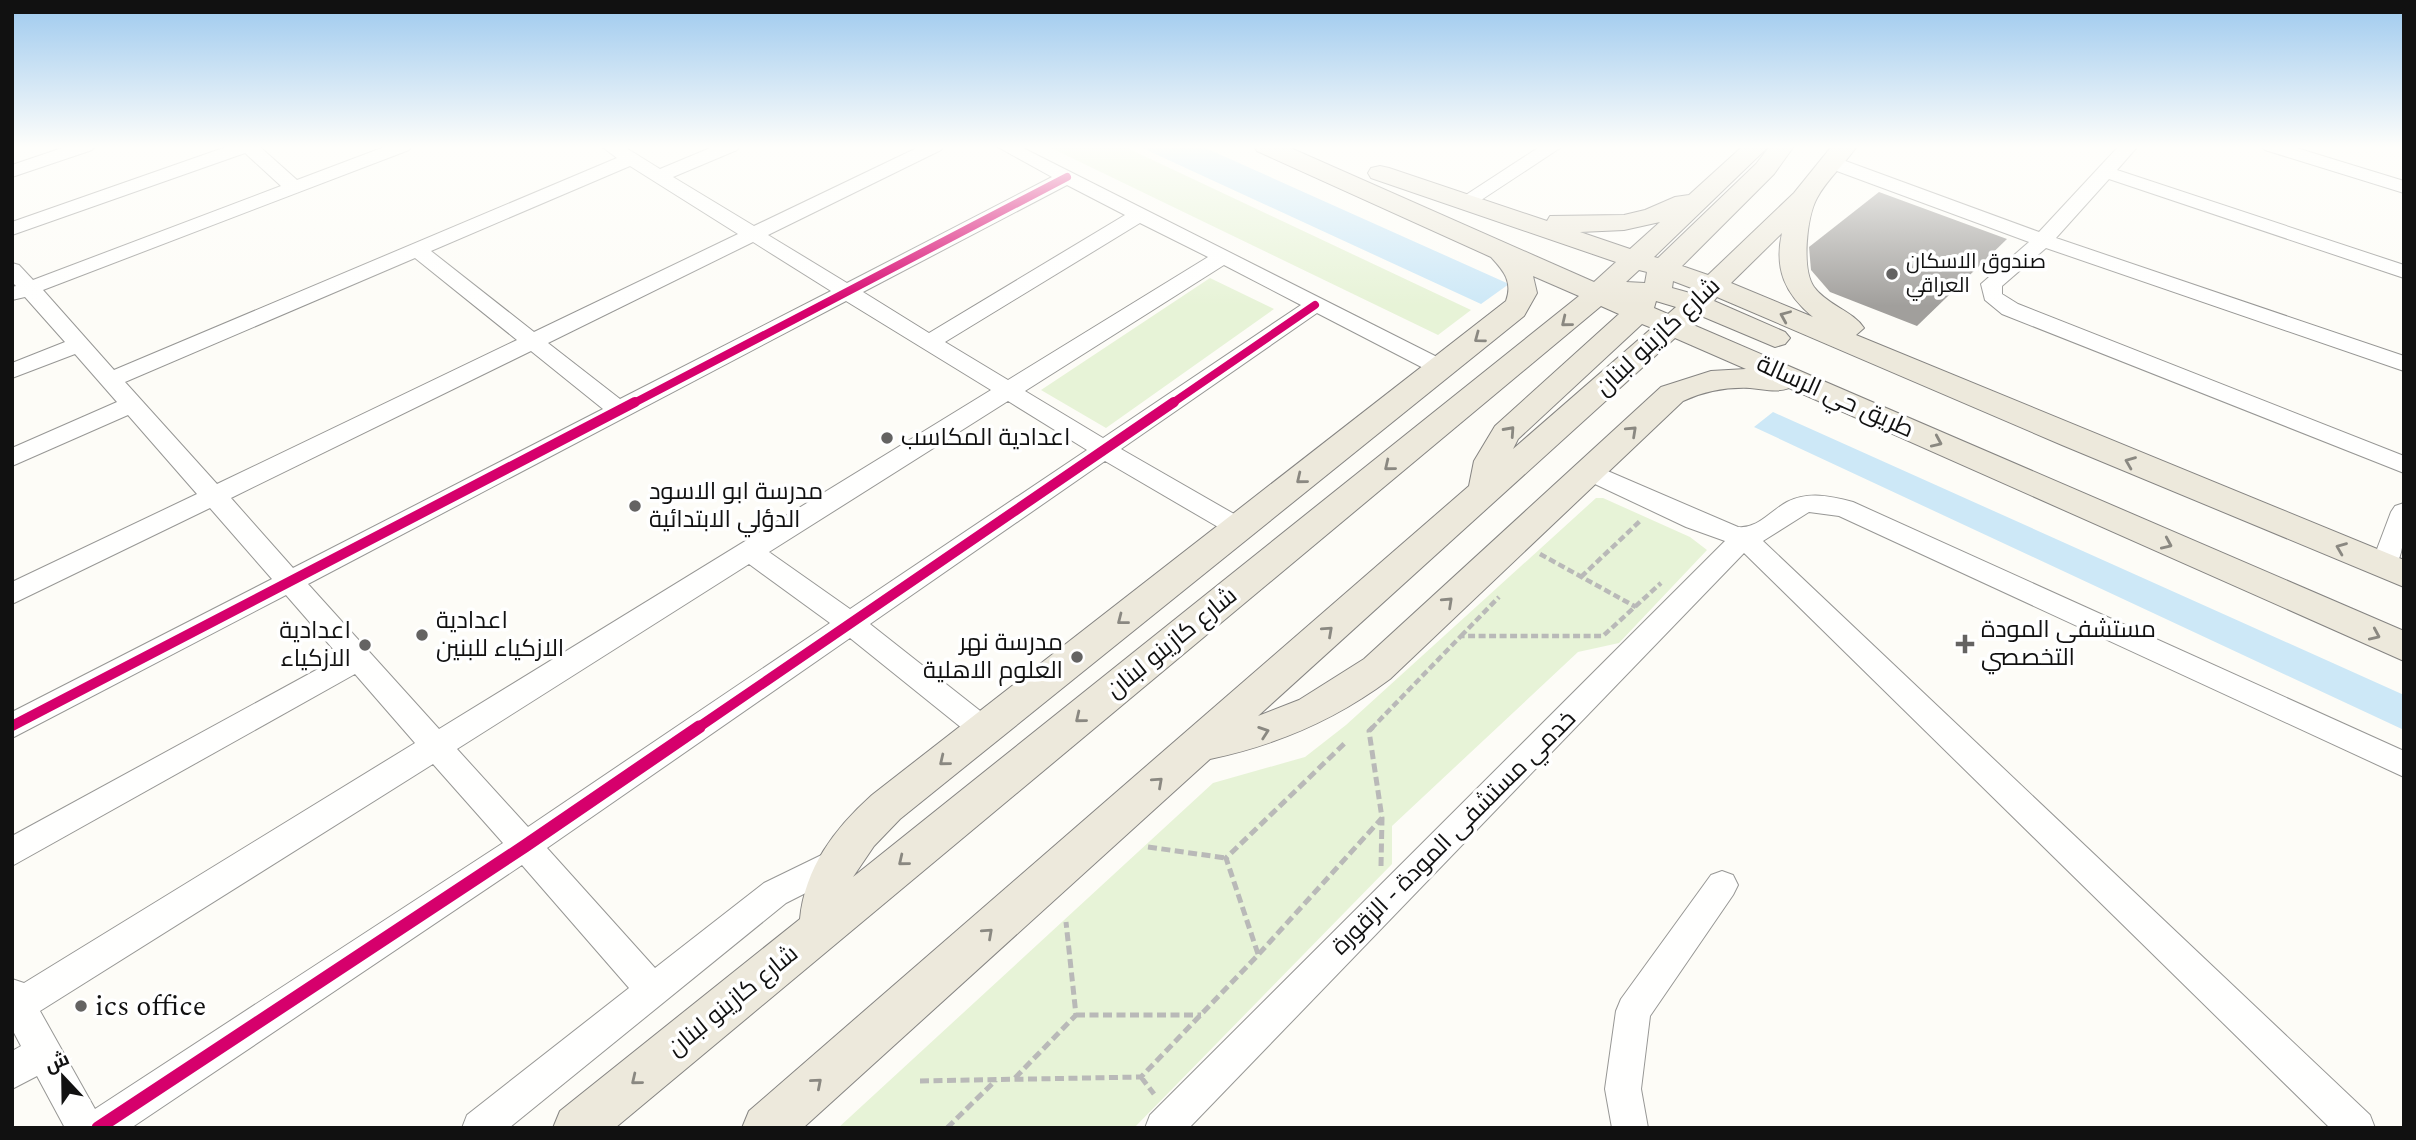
<svg xmlns="http://www.w3.org/2000/svg" width="2416" height="1140" font-family="Spectral,Cairo,serif">
<style>
.green{fill:#e7f3d7}
.water{fill:#cde8f7}
.building{fill:#a19f9c}
.lines{fill:none;stroke-linecap:round;stroke-linejoin:round}
.minor-casing{stroke:#979795;stroke-width:2}
.major-casing{stroke:#858482;stroke-width:2}
.path-far1{stroke:#b9b9b8;stroke-width:4.5;stroke-dasharray:7 3.5;stroke-linecap:butt}
.path{stroke:#b9b9b8;stroke-width:5;stroke-dasharray:9 4.5;stroke-linecap:butt}
.minor{fill:#fffffe;fill-rule:evenodd}
.major{fill:#ede9dc;fill-rule:evenodd}
.cycleway-far2-casing{stroke:#fff;stroke-width:11}
.cycleway-far1-casing{stroke:#fff;stroke-width:15}
.cycleway-casing{stroke:#fff;stroke-width:18}
.cycleway-far2{stroke:#d6006c;stroke-width:8}
.cycleway-far1{stroke:#d6006c;stroke-width:10}
.cycleway{stroke:#d6006c;stroke-width:13}
.oneway{stroke:#8a8881}
.poi-dot{fill:#646362;stroke:#fff;stroke-width:2.5}
.labels{text-anchor:middle;dominant-baseline:central;stroke-width:7;stroke-linejoin:round;paint-order:stroke}
.far-poi-label{font-size:21px;fill:#111;stroke:#fff;text-anchor:start}
.street-label{font-size:24px;fill:#111;stroke:#fff}
.poi-label{font-size:24px;fill:#111;stroke:#fff;text-anchor:start}
.near-poi-label{font-size:28px;fill:#111;stroke:#fff;text-anchor:start}
</style>
<rect width="100%" height="100%" fill="#fdfcf7"/>
<path class="green" d="M1047,146H1123L1471,310L1438,335Z
M1210,278L1274,309L1106,428L1041,390Z
M1596,498H1603L1690,537L1707,550L1619,643L1578,652L1392,826V864L1134,1128H838L1213,783L1305,757L1346,725Z"/>
<path class="water" d="M1138,146H1201L1509,284L1481,304Z
M1773,412L2404,695V730L1754,427Z"/>
<path class="building" d="M1879,192L2007,239L1917,326L1830,292L1811,270L1809,247Z"/>
<g class="lines">
<defs>
<path id="minor" d="M68,146H95L92,150L12,177V165Z
M229,146H259L297,180L387,146H412L409,150L43,290L114,370L617,158L601,146H623L660,169L715,146H740L737,150L673,177L754,226L921,146H944L941,150L768,235L847,283L1052,177L996,146H1019L1449,363L1452,368L1449,373H1433L1317,313L1121,449L1248,522L1252,528L1248,534L1239,537L1230,534L1105,461L870,624L993,721L998,729L993,737L983,741L973,737L850,638L547,848L655,968L764,883L838,847L849,851L854,861L849,871L786,903L509,1128H462L467,1115L629,988L522,865L131,1128H65L37,1076L12,1089V1051L21,1046L12,1029V979L24,983L415,743L355,674L12,866V836L340,657L286,595L12,738V712L272,579L210,508L12,604V582L197,494L128,415L12,466V448L117,402L75,354L12,378V363L65,342L25,297L12,300V287L16,286L12,282V263L19,265L33,280L281,186L245,153L12,235V222ZM630,166L738,234L534,332L431,251ZM1067,185L1125,215L929,333L863,292ZM1140,223L1208,257L1008,380L945,342ZM753,242L831,291L620,399L548,343ZM415,258L517,340L217,484L125,382ZM1224,265L1301,305L1103,438L1025,391ZM846,301L991,390L439,729L308,584ZM531,351L603,409L293,568L231,498ZM1008,401L1087,450L850,609L769,552ZM749,564L830,623L528,827L457,749ZM433,764L503,843L95,1109L40,1011Z
M1541,146H1563L1472,206L1465,208L1455,202Z
M2119,146H2138L2117,170L2404,265V278L2109,179L2056,238L2404,356V371L2046,248L2002,286V294L2018,304L2404,456V473L2002,314L1985,300L1981,284L2029,242L1826,167L1824,163L1833,157L1840,159L2039,232Z
M2262,146H2290L2404,181V193L2265,150Z
M1589,463L1738,527C1758,529 1770,511 1787,502C1808,491 1831,496 1853,502L2404,751V777L1839,516L1809,512L1763,541L2370,1115L2375,1128H2330L1744,553L1189,1128H1145L1150,1115L1725,541L1686,527L1580,477L1577,471L1580,465Z
M2404,503C2404,528 2406,550 2393,572L2384,574L2375,572L2371,565L2391,512L2395,506Z
M1722,871L1733,875L1738,885L1733,895L1650,1016L1641,1089L1648,1128H1612L1605,1089L1616,1011L1621,999L1711,875Z"/>
<path id="major" d="M1254,146H1286L1594,282L1616,262L1371,178L1368,173L1371,168L1380,166L1389,168L1547,221L1550,216L1624,215L1645,210L1675,197L1689,195L1743,146H1769L1654,257L1658,258L1756,164L1770,146H1794L1774,174L1682,266L1708,275L1794,193L1832,146H1857C1845,164 1827,179 1817,198C1807,216 1801,269 1814,287C1827,305 1853,311 1864,328L1856,335L2404,560V587L2062,445L1717,297L1714,301L1785,332L1790,338L1785,344L1775,347L1699,315L1691,324L2404,631V661L1789,388C1776,393 1764,389 1750,388C1726,387 1705,391 1683,401L1390,679C1335,720 1277,745 1210,759L803,1128H742L749,1111L1469,486L1474,461L1495,426L1619,314L1601,306L615,1128H553L560,1111L800,919C805,868 834,829 872,795L1506,301C1513,282 1504,271 1491,257L1257,151ZM1660,222L1630,249L1580,232L1624,230ZM1782,233C1774,269 1785,294 1813,317L1731,283ZM1639,270L1647,272L1645,283L1626,282ZM1533,276L1579,296L853,877L874,846L900,819L1524,316L1537,293ZM1673,281L1694,289L1690,293L1672,288ZM1656,301L1676,307L1668,314L1654,308ZM1642,324L1652,328L1513,449L1518,439ZM1675,338L1746,369L1711,371L1661,387L1364,659L1299,700L1258,716Z"/>
</defs>
<use href="#minor" class="minor-casing"/>
<use href="#major" class="major-casing"/>
<path class="path-far1" d="M1540,554L1636,607
M1581,577L1640,521
M1461,636L1499,597
M1371,729L1461,636H1603L1661,583"/>
<path class="path" d="M1148,847L1226,858
M1381,866L1382,818
M1258,954L1226,858L1346,742
M1076,1015H1201
M1141,1077L1154,1094
M1015,1078L1076,1015L1066,922
M920,1081L1141,1077L1258,955L1382,818L1369,731L1373,727
M947,1128L996,1080"/>
<use href="#minor" class="minor"/>
<use href="#major" class="major"/>
<defs>
<path id="cycleway-far2" d="M632,404L1067,177
M1171,404L1315,305"/>
<path id="cycleway-far1" d="M12,726L635,402
M696,729L1174,402"/>
<path id="cycleway" d="M98,1128L525,846L699,727"/>
</defs>
<use href="#cycleway-far2" class="cycleway-far2-casing"/>
<use href="#cycleway-far1" class="cycleway-far1-casing"/>
<use href="#cycleway" class="cycleway-casing"/>
<use href="#cycleway-far2" class="cycleway-far2"/>
<use href="#cycleway-far1" class="cycleway-far1"/>
<use href="#cycleway" class="cycleway"/>
</g>
<defs><path id="oneway-chevron" d="M-2-3.5L2.5 0L-2 3.5" fill="none" stroke-width="1.6" stroke-linecap="round" stroke-linejoin="round" transform="scale(1.75)"/></defs>
<g class="oneway">
<use href="#oneway-chevron" transform="translate(1785 316) rotate(-157)"/>
<use href="#oneway-chevron" transform="translate(1566 322) rotate(141)"/>
<use href="#oneway-chevron" transform="translate(1479 338) rotate(143)"/>
<use href="#oneway-chevron" transform="translate(1510 431) rotate(-48)"/>
<use href="#oneway-chevron" transform="translate(1632 431) rotate(-43)"/>
<use href="#oneway-chevron" transform="translate(1937 442) rotate(24)"/>
<use href="#oneway-chevron" transform="translate(2130 462) rotate(-158)"/>
<use href="#oneway-chevron" transform="translate(1389 466) rotate(141)"/>
<use href="#oneway-chevron" transform="translate(1301 479) rotate(141)"/>
<use href="#oneway-chevron" transform="translate(2167 544) rotate(24)"/>
<use href="#oneway-chevron" transform="translate(2341 548) rotate(-158)"/>
<use href="#oneway-chevron" transform="translate(1448 602) rotate(-43)"/>
<use href="#oneway-chevron" transform="translate(1122 620) rotate(142)"/>
<use href="#oneway-chevron" transform="translate(1328 631) rotate(-42)"/>
<use href="#oneway-chevron" transform="translate(2375 635) rotate(24)"/>
<use href="#oneway-chevron" transform="translate(1080 718) rotate(141)"/>
<use href="#oneway-chevron" transform="translate(1264 732) rotate(-19)"/>
<use href="#oneway-chevron" transform="translate(944 761) rotate(141)"/>
<use href="#oneway-chevron" transform="translate(1158 782) rotate(-42)"/>
<use href="#oneway-chevron" transform="translate(903 861) rotate(141)"/>
<use href="#oneway-chevron" transform="translate(988 933) rotate(-42)"/>
<use href="#oneway-chevron" transform="translate(636 1080) rotate(141)"/>
<use href="#oneway-chevron" transform="translate(817 1083) rotate(-41)"/>
</g>
<linearGradient id="sky" x2="0" y2="1"><stop stop-color="#9dc9ee"/><stop offset="0.48" stop-color="#fefefb"/><stop offset="1" stop-color="#fefefb" stop-opacity="0"/></linearGradient>
<rect width="2416" height="306" fill="url(#sky)"/>
<g class="poi-dot">
<circle cx="1892" cy="274" r="7"/>
<circle cx="887" cy="438" r="7"/>
<circle cx="635" cy="506" r="7"/>
<circle cx="422" cy="635" r="7"/>
<path d="M1961.5 633.5h7v7h7v7h-7v7h-7v-7h-7v-7h7z"/>
<circle cx="365" cy="645" r="7"/>
<circle cx="1077" cy="657" r="7"/>
<circle cx="81" cy="1006" r="7"/>
</g>
<g class="labels">
<g class="far-poi-label">
<text x="1906" y="262">صندوق الاسكان<tspan x="1906" dy="24">العراقي</tspan></text>
</g>
<g class="street-label">
<text transform="translate(1658 337) rotate(-43)">شارع كازينو لبنان</text>
<text transform="translate(1835 397) rotate(24)">طريق حي الرسالة</text>
<text transform="translate(1172 643) rotate(-39)">شارع كازينو لبنان</text>
<text transform="translate(1454 833) rotate(-45)">خدمي مستشفى المودة - الزقورة</text>
<text transform="translate(733 1001) rotate(-39)">شارع كازينو لبنان</text>
</g>
<g class="poi-label">
<text x="901" y="438">اعدادية المكاسب</text>
<text x="649" y="492">مدرسة ابو الاسود<tspan x="649" dy="28">الدؤلي الابتدائية</tspan></text>
<text x="436" y="621">اعدادية<tspan x="436" dy="28">الازكياء للبنين</tspan></text>
<text x="1981" y="630">مستشفى المودة<tspan x="1981" dy="28">التخصصي</tspan></text>
<text x="351" y="631" text-anchor="end">اعدادية<tspan x="351" dy="28">الازكياء</tspan></text>
<text x="1063" y="643" text-anchor="end">مدرسة نهر<tspan x="1063" dy="28">العلوم الاهلية</tspan></text>
</g>
<g class="near-poi-label">
<text x="95" y="1006">ics office</text>
</g>
</g>
<rect width="2416" height="1140" fill="none" stroke="#111111" stroke-width="28"/>
<g transform="translate(63 1077) rotate(338)" stroke="#ffffff" stroke-width="5" paint-order="stroke">
<path d="M0-5L12 26L0 18L-12 26Z" fill="#111111"/>
<text y="-10" font-size="19" font-weight="bold" text-anchor="middle" fill="#111111">ش</text>
</g>
</svg>
